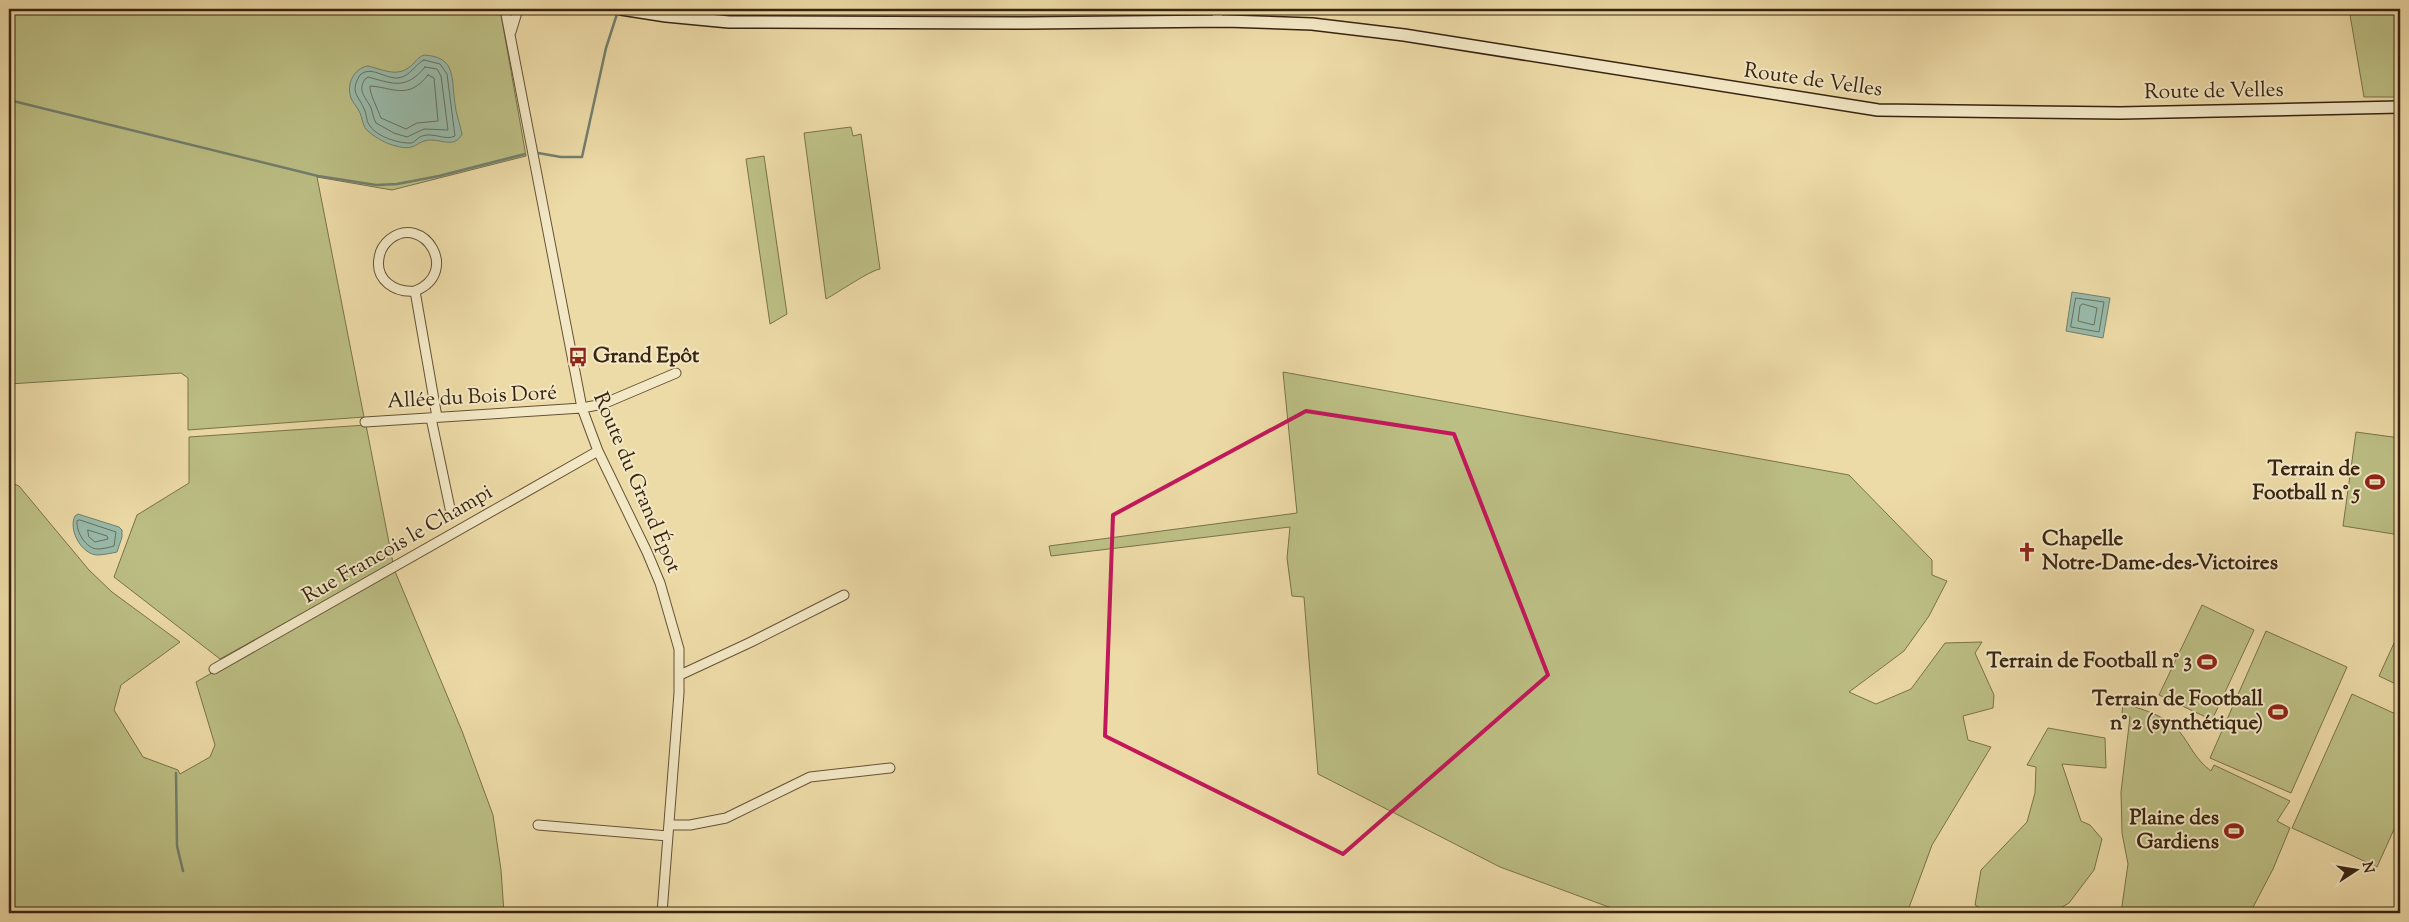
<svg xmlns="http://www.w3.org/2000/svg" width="2409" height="922" font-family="'Sorts Mill Goudy',serif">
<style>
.green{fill:#bcbf84;stroke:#7a724a}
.water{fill:#99bbab;stroke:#727f6d}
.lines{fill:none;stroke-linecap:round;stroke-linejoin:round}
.shore{stroke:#68705e;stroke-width:1}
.stream{stroke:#727f6d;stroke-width:2.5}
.minor-casing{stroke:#655236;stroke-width:11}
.secondary-casing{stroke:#382411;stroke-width:14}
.minor{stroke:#f3e8c6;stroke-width:9}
.secondary{stroke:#f3e8c6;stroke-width:11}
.marked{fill:none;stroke:#c2185b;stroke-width:4;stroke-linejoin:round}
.labels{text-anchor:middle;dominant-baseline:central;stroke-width:4;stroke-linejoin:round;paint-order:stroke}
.street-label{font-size:21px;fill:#382411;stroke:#f3e8c6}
.poi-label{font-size:21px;font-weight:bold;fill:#382411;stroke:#f3e8c6;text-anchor:end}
</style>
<rect width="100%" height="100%" fill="#eddba7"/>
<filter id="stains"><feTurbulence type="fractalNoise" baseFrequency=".004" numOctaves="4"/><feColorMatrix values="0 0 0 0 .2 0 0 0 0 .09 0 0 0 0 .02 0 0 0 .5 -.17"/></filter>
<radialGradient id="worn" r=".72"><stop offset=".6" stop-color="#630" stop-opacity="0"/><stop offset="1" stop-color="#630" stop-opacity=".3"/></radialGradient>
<path class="green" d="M9,9H500L526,156L392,190L317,177L364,417L188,430V378L181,373L9,384Z
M1115,9H1214V11L1211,13L1116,12Z
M2349,9H2400V97H2364Z
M851,127L853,136L861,134L880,269C869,271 839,292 826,299L804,133Z
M764,156L787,314L770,324L746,159Z
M1283,372L1849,475L1932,560V575L1947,581L1929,616L1904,651L1849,692L1876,704L1911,689L1945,643L1982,642L1975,653L1994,695L1993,708L1963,716L1968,740L1991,747L1932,845L1907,913H1625L1500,867L1318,774L1304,597L1292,596L1287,558L1290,527L1051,556L1049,546L1297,513Z
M366,425L393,563L220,659L114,577L137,515L189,483V437Z
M2356,432L2400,438V535L2343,526Z
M9,482L19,486L89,570L112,592L180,642L121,685L114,710L143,757L178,770L180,774L210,757L215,745L196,682L394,569L462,731L493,815L501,870L504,913H9Z
M2202,605L2254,630L2212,720L2159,695Z
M2400,630V686L2379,676Z
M2266,631L2347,667L2291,793L2210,758Z
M2352,694L2400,716V816L2377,867L2292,828Z
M2123,703C2141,709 2167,716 2179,731C2191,746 2195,759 2211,771L2214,765L2290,801L2277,821L2290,828L2273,869L2250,913H2121L2128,864L2122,833L2121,792L2130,717L2122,713Z
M2048,728L2105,738L2106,768L2062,764L2081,821L2090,825L2102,839L2094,870L2069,903L2052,913H1989L1975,905L1981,870L2027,822L2035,793L2036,767L2027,765Z"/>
<path class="water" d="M424,55C457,57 451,78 455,104C456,114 460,124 462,134C455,148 443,140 431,140C416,140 417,152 396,146C387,144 376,138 369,132C362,127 363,118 359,111C357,107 353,103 351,98C346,84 354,68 368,66C381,69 396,77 408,68C415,64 416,58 424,55Z
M2072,292L2110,298L2103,338L2066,331Z
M78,514L119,527L122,530V537L117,552C112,553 103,555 97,555C81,554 68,529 75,516Z"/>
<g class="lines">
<path class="shore" d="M424,60L440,64L447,74L455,136C445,141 434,132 422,136C418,137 416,141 412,143C400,144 377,137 370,126C366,121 367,116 365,111C359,95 349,93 360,75C371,65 385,79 398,78C411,76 414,65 424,60Z
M425,67L437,69L441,76L448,130L424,129L407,137L394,133L376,123C373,118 373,113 371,108C366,97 357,92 365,79L368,77C394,84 406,90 425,67Z
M428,75L434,78L438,121L417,123L406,129L381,118C378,110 369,92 370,86C392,87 408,101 428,75Z
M2076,298L2104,302L2099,332L2071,327Z
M2083,304L2097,308L2094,325L2078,321L2080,306Z
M80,520L116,532L114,546C110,547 103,549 98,549C86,549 76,532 77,521Z
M88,530L107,536L108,539L95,542L89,537Z"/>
<path class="stream" d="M9,100L318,176L376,185L397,184L439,176L525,154
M538,153L561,157H582L606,48L617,14
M176,773L177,846L183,871"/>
<defs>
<path id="minor" d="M505,9L582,408L598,451L647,552L660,583L679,649V693L662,913
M1217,9L1218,21
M511,32L518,9
M415,291C395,293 375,280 379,258C380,250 384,244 390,239C424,213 461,273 415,291L437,417
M431,418L451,513
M365,422L582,408L603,404L676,373
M214,669L598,451
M680,675L751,642L844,595
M538,825L668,836
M669,825H690L726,818L810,777L890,768"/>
<path id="secondary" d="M621,9L666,16L729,22L1026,23L1226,21L1312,24L1404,35L1878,110L2120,113L2400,107"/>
</defs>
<use href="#minor" class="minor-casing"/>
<use href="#secondary" class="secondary-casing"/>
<use href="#minor" class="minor"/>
<use href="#secondary" class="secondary"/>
</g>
<path class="marked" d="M1306,411L1454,434L1548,675L1343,854L1105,736L1113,515Z"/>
<defs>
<symbol id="bus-bare" viewBox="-9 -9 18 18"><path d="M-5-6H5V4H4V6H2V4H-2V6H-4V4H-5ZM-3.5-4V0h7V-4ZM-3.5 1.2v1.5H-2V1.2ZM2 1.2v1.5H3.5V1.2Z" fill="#8f2418" stroke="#f3e8c6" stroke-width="2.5" paint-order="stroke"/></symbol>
<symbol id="stadium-bare" viewBox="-9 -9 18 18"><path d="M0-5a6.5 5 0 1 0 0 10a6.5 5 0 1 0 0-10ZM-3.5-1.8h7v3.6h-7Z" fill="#8f2418" stroke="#f3e8c6" stroke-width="2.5" paint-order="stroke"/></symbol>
<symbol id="church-bare" viewBox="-9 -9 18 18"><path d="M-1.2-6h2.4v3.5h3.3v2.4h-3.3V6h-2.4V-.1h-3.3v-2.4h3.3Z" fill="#8f2418" stroke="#f3e8c6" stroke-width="2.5" paint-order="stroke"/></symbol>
</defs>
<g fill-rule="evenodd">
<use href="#bus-bare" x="564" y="343" width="28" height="28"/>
<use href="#stadium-bare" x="2361" y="468" width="28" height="28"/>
<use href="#church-bare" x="2013" y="538" width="28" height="28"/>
<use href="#stadium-bare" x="2193" y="648" width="28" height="28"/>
<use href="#stadium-bare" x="2264" y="698" width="28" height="28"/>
<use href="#stadium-bare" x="2220" y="817" width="28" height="28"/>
</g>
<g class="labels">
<g class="street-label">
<text transform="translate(1813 81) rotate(8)">Route de Velles</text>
<text transform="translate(2214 92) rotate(-1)">Route de Velles</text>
<text transform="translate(472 398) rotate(-3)">Allée du Bois Doré</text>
<text transform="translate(636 483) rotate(67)">Route du Grand Épot</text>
<text transform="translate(398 545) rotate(-30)">Rue Francois le Champi</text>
</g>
<g class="poi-label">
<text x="593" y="357" text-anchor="start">Grand Epôt</text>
<text x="2360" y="470">Terrain de<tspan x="2360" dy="24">Football n° 5</tspan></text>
<text x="2042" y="540" text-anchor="start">Chapelle<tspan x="2042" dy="24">Notre-Dame-des-Victoires</tspan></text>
<text x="2192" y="662">Terrain de Football n° 3</text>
<text x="2263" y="700">Terrain de Football<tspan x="2263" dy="24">n° 2 (synthétique)</tspan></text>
<text x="2219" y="819">Plaine des<tspan x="2219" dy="24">Gardiens</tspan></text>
</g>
</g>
<rect width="2409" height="922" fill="none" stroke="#eddba7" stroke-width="30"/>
<rect x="10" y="10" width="2389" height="902" fill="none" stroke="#382411" stroke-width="2.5"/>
<rect x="15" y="15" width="2379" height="892" fill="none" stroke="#382411"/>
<g transform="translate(2356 870) rotate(78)" stroke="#f3e8c6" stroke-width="4" paint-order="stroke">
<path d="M0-4L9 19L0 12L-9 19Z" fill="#382411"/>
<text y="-8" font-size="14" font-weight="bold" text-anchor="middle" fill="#382411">N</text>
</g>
<rect width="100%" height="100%" filter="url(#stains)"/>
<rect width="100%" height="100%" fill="url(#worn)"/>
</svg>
